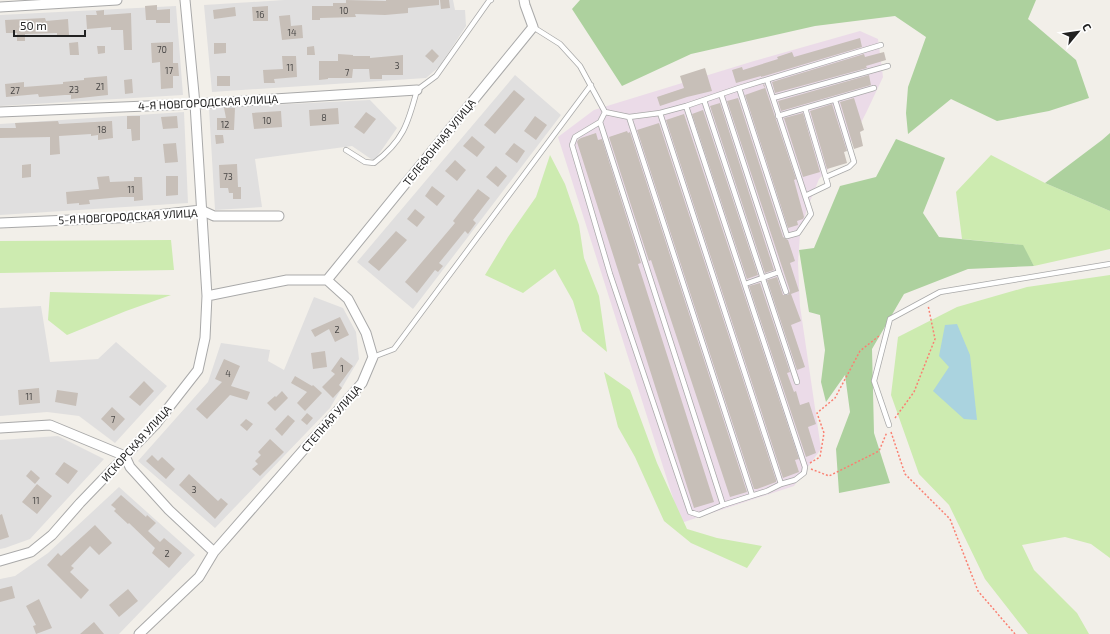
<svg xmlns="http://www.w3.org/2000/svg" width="1110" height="634" font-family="'Exo 2',sans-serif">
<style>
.residential{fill:#e0dfdf}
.industrial{fill:#ebdbe8}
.grass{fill:#cdebb0}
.forest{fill:#add19e}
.water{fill:#aad3df}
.building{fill:#c7bfb8}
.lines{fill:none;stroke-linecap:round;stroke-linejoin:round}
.service-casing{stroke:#a9a9a9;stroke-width:6}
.minor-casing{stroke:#a9a9a9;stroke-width:11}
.path{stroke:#fa8072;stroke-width:1.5;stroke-dasharray:2 2;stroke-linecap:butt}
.service{stroke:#fff;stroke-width:4.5}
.minor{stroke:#fff;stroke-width:9}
.labels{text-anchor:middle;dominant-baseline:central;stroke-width:4;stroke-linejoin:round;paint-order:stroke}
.number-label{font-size:9px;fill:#4b4948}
.street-label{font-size:11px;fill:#222;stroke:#fff}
</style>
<rect width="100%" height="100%" fill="#f2efe9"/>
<path class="residential" d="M284,0H453L455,10H465L466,26L439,67L426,78L212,92L204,5Z
M176,6L183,95L0,106V15Z
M515,75L561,115L413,309L357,262Z
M370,100L397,128L374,161L352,146L255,159L262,207L215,210L209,108Z
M184,112L188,203L0,215V124Z
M314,297L343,308L356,332L359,359L330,408L215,528L138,461L208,382L221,343L270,350L268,361L284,370Z
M41,306L50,362L98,359L116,342L167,386L115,443L79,416L47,412L0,416V308Z
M58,436L104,459L30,539L5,548L0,549V440Z
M119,487L195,555L119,634H0V579L15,576L48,553Z"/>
<path class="industrial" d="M860,31L878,39L883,77L866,113L848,148L819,179L807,209L800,234L798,263L800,306L821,449L794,486L681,523L558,137L594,110L754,61Z"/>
<path class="grass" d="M550,155L565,184L579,225L584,258L599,296L607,352L582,331L573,301L555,269L523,293L485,275L508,237L536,197Z
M991,155L1045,183L1110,211V249L1034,266L1022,245L962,239L956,192Z
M171,240L174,270L0,273V241Z
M1110,275V558L1091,544L1065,537L1022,545L1034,570L1077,613L1089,634H1028L985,579L949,505L919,474L891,395L898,337L957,307L1027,287Z
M50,292L171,295L126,311L67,335L48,320Z
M604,372L630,390L657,463L687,529L717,538L762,546L747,568L691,543L664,521L635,457L618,427Z"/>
<path class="forest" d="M580,0H1036L1028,19L1076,60L1089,98L1049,111L997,121L951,99L908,134L906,113L908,87L926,37L895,16L815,26L691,54L622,86L572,9Z
M1110,133V211L1045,183L1102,140Z
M896,139L945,158L923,213L939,237L1023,245L1034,266L968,269L904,294L872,349L874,433L890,483L839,493L836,449L850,412L845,375L826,402L821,382L825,350L820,315L809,312L799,250L814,248L840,186L876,177Z"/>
<path class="water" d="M957,324L970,355L977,420L964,419L933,391L949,367L939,356L945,325Z"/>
<path class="building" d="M346,0L386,1V0H439V5L408,8V13L385,15L355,14L356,17L320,18V20H312V6H333V3H346Z
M440,0H449L450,8L441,9Z
M157,5V10L170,9V23H156V20H146L145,6Z
M268,6V21H253L252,7Z
M235,7L236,16L214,19L213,10Z
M104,10V15L131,13L132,50H124L123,30H111V27L87,29L86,15H97L96,11Z
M290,15L291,26L302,25L303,38L282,40L279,16Z
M45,18L46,21L68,19L69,35L57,36V33L25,34V41H17V33H6L5,20Z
M860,38L862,47L761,77V76L736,83L732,70L742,67L743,70L778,59L777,57L792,52L794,57Z
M78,42L79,55H70L69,43Z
M173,42V63H178L179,76H173V88L161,89L160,62L152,63L151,43Z
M214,43H226V53L214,54Z
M97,46H105V53L98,54Z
M314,46L315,55H307V47Z
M432,49L439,56L433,63L425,56Z
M884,52L886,60L866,66L867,68L775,93L772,82L864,54L865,57Z
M338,54L353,55V56H370V58L403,55V75H382V79H370L369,69H353L352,78H328V79L319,80V61H338Z
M282,56H296L297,77L274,79L275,83H264L263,70L283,69Z
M705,68L712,91L687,97L660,106L657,97L684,88L680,76Z
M869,75L871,85L781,111L778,101Z
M107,76L108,95L71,99V95H65L39,97L38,94L6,97L5,84L24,82V87L63,84V82L84,80V78Z
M217,76H230V86H217Z
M132,79L133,93L125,94L124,80Z
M764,84L796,179L794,180L804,217L803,219L797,221L798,225L788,228L745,95L765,88L763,85Z
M514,90L525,99L495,134L484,125Z
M738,98L783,237L788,240L795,261L790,263L799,291L791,294L801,321L791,325L805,367L797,370L767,280L777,277L783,295H788L790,291L727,101Z
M854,98L864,130L860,132L863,146L854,149L840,102Z
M720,103L774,270L765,273L710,106Z
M832,104L847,151L844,152L847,163L827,169L810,111Z
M224,108H235L234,130H217V118H226Z
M338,108L339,124L310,126L309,110Z
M703,110L758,275L747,279L692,114Z
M281,111L282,127L254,129L252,113Z
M366,112L376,119L364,134L354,127Z
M803,113L820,172L803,177L784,118Z
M684,114L799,459L795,460L799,472L783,478L666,120Z
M127,116H140V140L132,141L131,129H127Z
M177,116L178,128L163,129L161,117Z
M535,116L547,125L536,140L524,131Z
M58,121L59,124L112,121L113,138L98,140V135L91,136V134L59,136L60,154L50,155V137L0,138V128H16L15,123Z
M659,123L776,480V482L757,489H754L637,130Z
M627,131L628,133L630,132L747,492L730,497L651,260L649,261L609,137Z
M596,133L598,140L602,139L641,263L638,264L714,502L694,508L577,142L578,140L581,138Z
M215,135H223L224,143L216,144Z
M472,136L485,147L477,157L463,146Z
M176,143L178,162L165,163L163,144Z
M514,143L525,151L517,163L505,154Z
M455,160L466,170L457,181L445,171Z
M31,164V177L22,178V165Z
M237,164L238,187H241V199H233V193H229L228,188H220L219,165Z
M496,166L507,176L498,187L486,177Z
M109,176L110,182L134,181V177H142L143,200L134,201V197H121L89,200L90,204L79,205V203L67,204L66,192L99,189L97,177Z
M166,176H178V195L166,196Z
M432,186L445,196L437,206L425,196Z
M478,189L490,198L473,220L476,223L468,234L465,231L439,263L443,266L438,272L435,270L417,293L405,282L455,223L453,221Z
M415,209L425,217L417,227L407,219Z
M396,231L407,240L379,271L368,262Z
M760,283L790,372L787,373L794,392L796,391L800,405L809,402L816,424L808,427L816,453L806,457L749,286Z
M340,317L349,335L335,342L329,329L315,337L311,330Z
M325,351L327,367L313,369L311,353Z
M341,357L353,366L339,385L342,388L333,398L322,387L335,374L331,371Z
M224,359L240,366L231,386L250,392L247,400L230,395L207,419L196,409L222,382L215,379Z
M295,376L312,386L313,385L322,393L305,411L297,403L307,392L291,383Z
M144,381L154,391L140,406L129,397Z
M39,388L40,403L19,405L18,390Z
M57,390L78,393L76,406L55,402Z
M282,391L288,398L275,411L267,403L275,396L276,397Z
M112,407L125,419L114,431L101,419Z
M307,413L313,418L307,425L301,420Z
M288,415L295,421L282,436L275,429Z
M246,419L253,424L247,431L240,425Z
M270,439L284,452L260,476L252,469L258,464L255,461L261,455L258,452Z
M152,455L158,461L162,457L175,469L166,479L146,461Z
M64,462L78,471L68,484L55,474Z
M31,470L40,478L35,484L26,476Z
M189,474L218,501L221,498L228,504L215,519L179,485Z
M37,484L52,496L37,514L22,502Z
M121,495L146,517L147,515L156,523L148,531L160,542L164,538L182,553L169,568L152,553L155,548L129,523L128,524L114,511L116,509L111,505Z
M2,514L9,537L0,540V515Z
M95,525L112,543L99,555L90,546L71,566L74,568L70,572L89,590L81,599L47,565L58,553L61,556Z
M12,586L15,598L0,602V589Z
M128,589L138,601L119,617L109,605Z
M39,599L52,628L36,634L33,626L36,625L26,606Z
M94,622L104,634H80Z"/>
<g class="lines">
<defs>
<path id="service" d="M533,27L560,44L580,66L605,112L629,117L660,113L686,106L739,88L881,45
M739,88L787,236L798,233L811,214L767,80
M721,94L779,272L745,284
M773,98L888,66
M704,100L797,382
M805,108L828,185L805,196
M605,112L600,122L723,505
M660,113L781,484
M778,116L874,88
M629,117L752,495
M600,122L575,137L572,145L610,274L690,512L699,515L723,505L767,491L781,484L795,480L804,473L805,467L686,106
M346,150L365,162L374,163C403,141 408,124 417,90L436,76L489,1L491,0
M826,177L849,167L854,162L835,100
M779,272L786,292
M373,357L394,349L591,85
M889,425L874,381L890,319L940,292L1110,264"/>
<path id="minor" d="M0,7L117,0
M0,112L195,104L417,90
M0,223L139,217L201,210L214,216H279
M327,280L533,27L525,5L524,0
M0,428L50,425L125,456L130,467L169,510L214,552
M0,561L31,552L52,535L80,503L155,425L198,370L205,338L207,296L195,104L185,0
M139,634L199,577L214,552L362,383L373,357L366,333L348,299L327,280H287L207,296"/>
</defs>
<use href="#service" class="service-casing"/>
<use href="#minor" class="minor-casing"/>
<path class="path" d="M895,418L914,392L935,339L928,305
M891,432L905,474L950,519L978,591L1015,634
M810,463L820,457L824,433L817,413L835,398L860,351L879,336
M811,469L829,476L879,451L887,432"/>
<use href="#service" class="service"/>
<use href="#minor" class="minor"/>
</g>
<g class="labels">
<g class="number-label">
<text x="344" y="10">10</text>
<text x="260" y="14">16</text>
<text x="292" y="32">14</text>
<text x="162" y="49">70</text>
<text x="397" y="65">3</text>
<text x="290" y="67">11</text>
<text x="169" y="70">17</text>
<text x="347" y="72">7</text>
<text x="100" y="86">21</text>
<text x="74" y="89">23</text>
<text x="15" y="90">27</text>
<text x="324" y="117">8</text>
<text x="267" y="120">10</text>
<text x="225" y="124">12</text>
<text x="102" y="129">18</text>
<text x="228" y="176">73</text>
<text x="131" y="189">11</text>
<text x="337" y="329">2</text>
<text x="342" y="368">1</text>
<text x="228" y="373">4</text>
<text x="29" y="396">11</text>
<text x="113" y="419">7</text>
<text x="194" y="489">3</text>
<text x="36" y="500">11</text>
<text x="167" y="553">2</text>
</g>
<g class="street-label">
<text transform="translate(208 102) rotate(-3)">4-Я НОВГОРОДСКАЯ УЛИЦА</text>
<text transform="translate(439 142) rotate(-51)">ТЕЛЕФОННАЯ УЛИЦА</text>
<text transform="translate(128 216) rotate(-3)">5-Я НОВГОРОДСКАЯ УЛИЦА</text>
<text transform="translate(331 418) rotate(-49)">СТЕПНАЯ УЛИЦА</text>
<text transform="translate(136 443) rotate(-48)">ИСКОРСКАЯ УЛИЦА</text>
</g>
</g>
<g transform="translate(1078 32) rotate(61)" stroke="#ffffff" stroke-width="3" paint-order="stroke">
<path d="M0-3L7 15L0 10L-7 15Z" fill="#222222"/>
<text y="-6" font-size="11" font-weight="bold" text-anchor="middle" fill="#222222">С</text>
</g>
<path d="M14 30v6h71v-6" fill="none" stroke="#222222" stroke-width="2"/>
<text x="20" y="30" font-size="12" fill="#222222" stroke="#ffffff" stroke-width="3" paint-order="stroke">50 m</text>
</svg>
